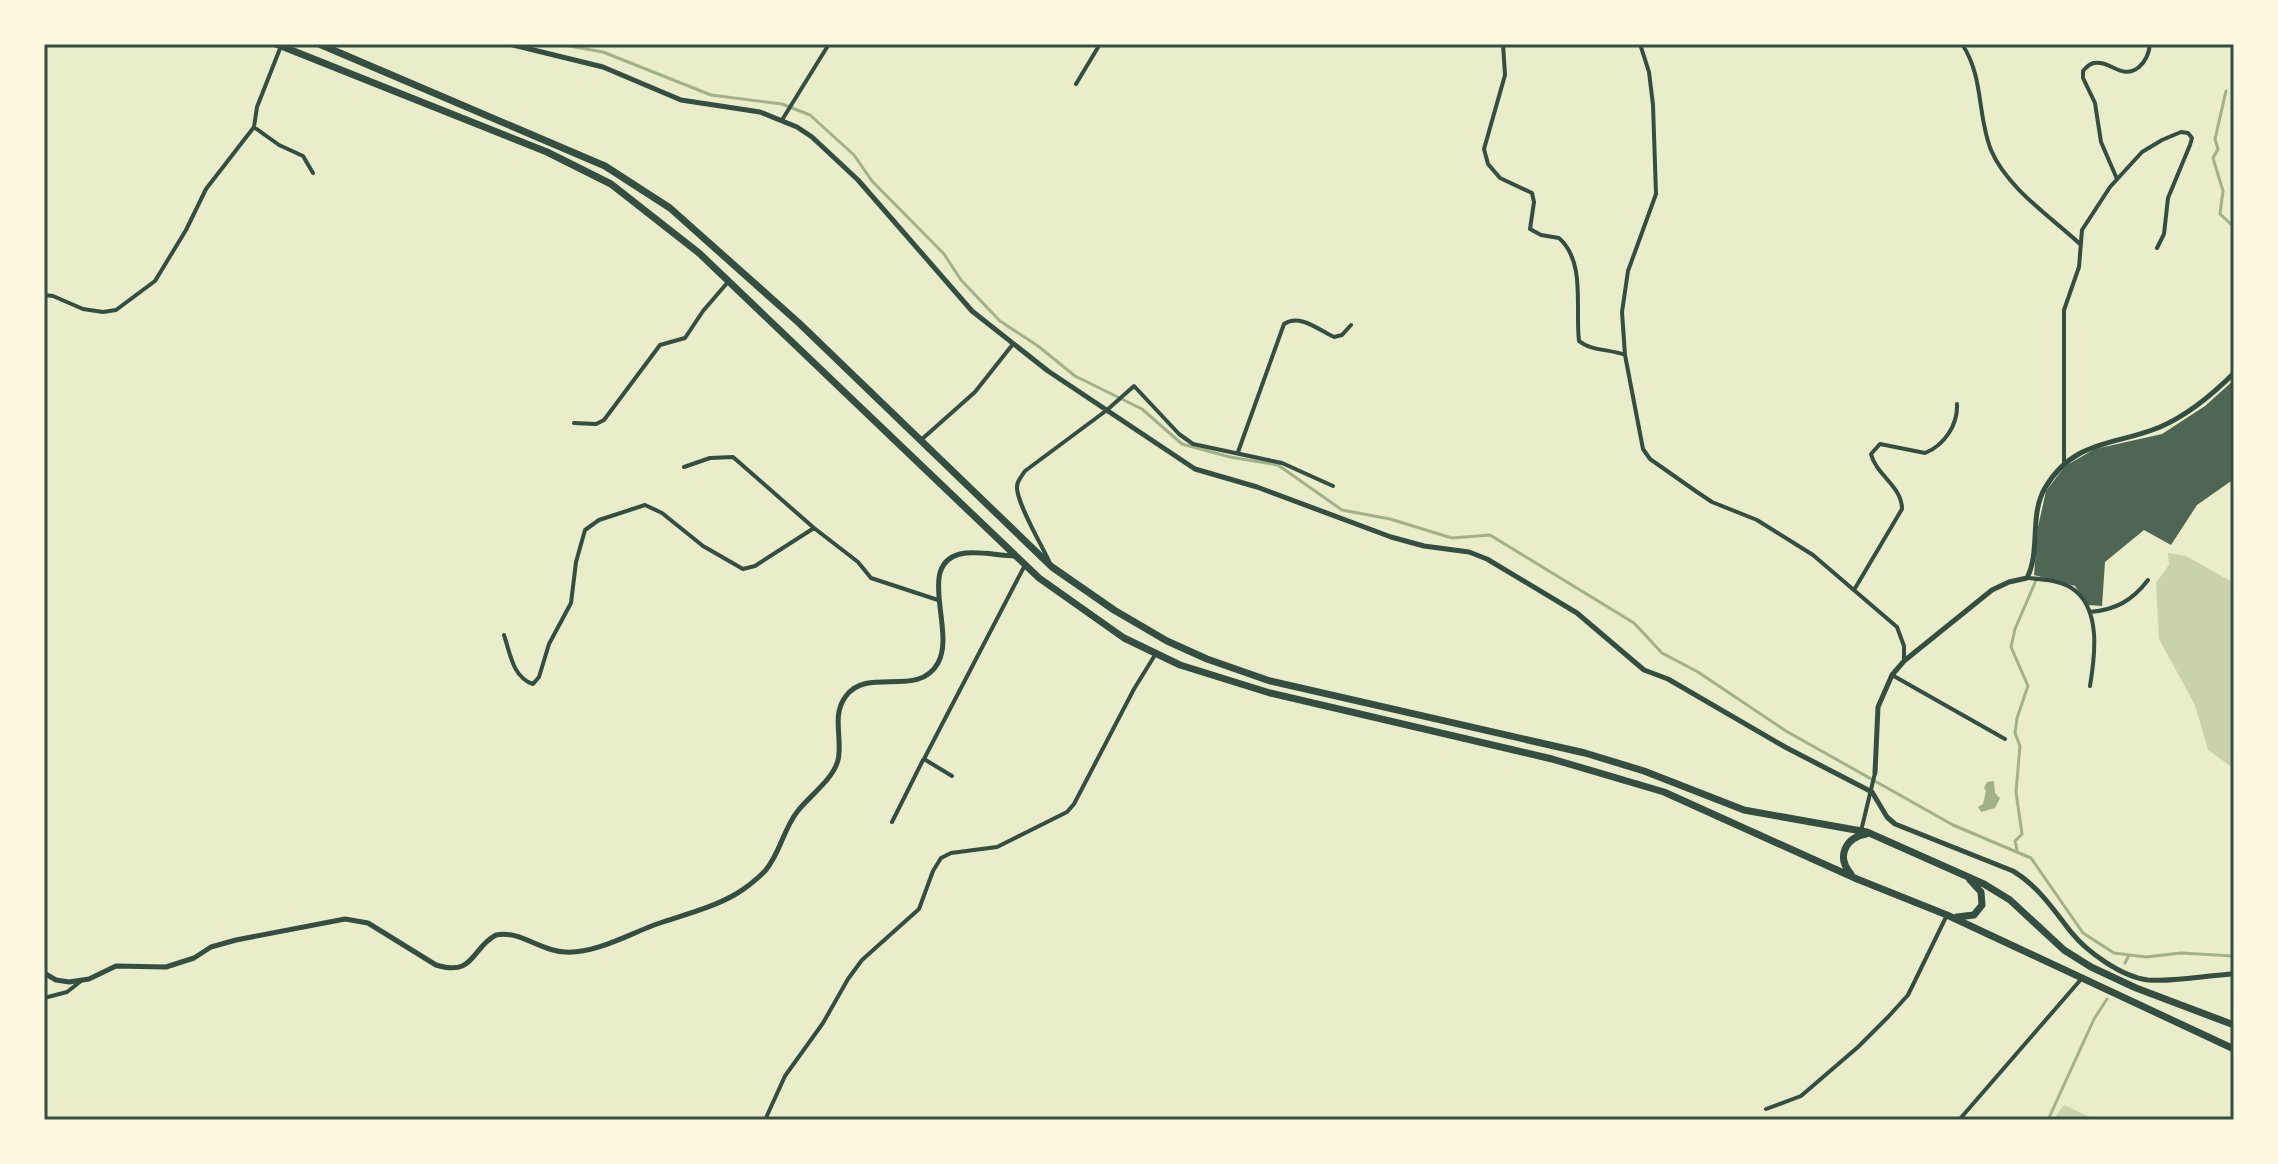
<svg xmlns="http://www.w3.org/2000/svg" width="2278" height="1164" font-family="'Open Sans',sans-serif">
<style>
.green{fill:#cad2ad}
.water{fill:#a3b18a}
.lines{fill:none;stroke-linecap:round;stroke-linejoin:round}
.stream{stroke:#a3b18a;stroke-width:3}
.building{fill:#4f6655}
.minor{stroke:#344e41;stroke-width:4}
.tertiary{stroke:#344e41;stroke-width:5}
.trunk{stroke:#344e41;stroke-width:7}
.neatline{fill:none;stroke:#344e41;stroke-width:3}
</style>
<rect width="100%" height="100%" fill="#e9edc9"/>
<path class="green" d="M2168,553L2186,556L2234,583L2232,767L2208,750L2195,705L2159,639L2156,583L2169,565Z
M2064,1105L2096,1120H2053Z"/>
<path class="water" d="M1994,781L1995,793L2000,798L1995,808L1981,812L1978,807L1983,804L1986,791L1984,788L1987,782Z"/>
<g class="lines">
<path class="stream" d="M558,44L603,52L711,95L782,104L810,115L854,155L872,181L944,254L961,280L1000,321L1038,346L1075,376L1142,409L1182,444L1230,457L1278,465L1342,510L1390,519L1452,538L1490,535L1634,623L1662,653L1698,672L1786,731L1953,825L2031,858L2083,933L2114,953L2146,957L2181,953L2234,956
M2226,91L2215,139L2218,149L2213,158L2223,191L2220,214L2234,227
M2017,850L2015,841L2022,834L2016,792L2020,746L2015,733L2017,718L2028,686L2011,647L2015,629L2037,578
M2125,963L2129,955
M2048,1120L2094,1019L2107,999"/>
</g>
<path class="building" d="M2234,380V479L2197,505L2171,545L2144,530L2105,562L2102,606L2088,605L2075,586L2034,575L2038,527L2046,491L2065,466L2095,449L2162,434L2205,406Z"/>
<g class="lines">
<path class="minor" d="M1503,44L1505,75L1484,149L1488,164L1500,178L1532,193L1534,202L1530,229L1541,235L1559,238C1586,262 1575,308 1579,341C1591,351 1610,349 1625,355
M1640,44L1649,72L1653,105L1656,194L1628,271L1622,312L1625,355L1643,449L1650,459L1697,492L1712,502L1757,520L1813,555L1897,627L1904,646V661
M1962,44C1984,77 1977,115 1991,150C2007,188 2051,217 2080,244
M1076,84L1100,44
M782,120L829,44
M254,127L279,145L303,156L313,173
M2117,179L2101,142L2095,103L2083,78V71C2087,67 2088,64 2094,63C2111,60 2122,81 2139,67C2146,61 2149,54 2150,44
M44,295L53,296L83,309L103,312L116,310L155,281L186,230L206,189L254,127L257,107L281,46
M574,423L596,424L604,420L660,345L685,338L703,311L728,282
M921,440L975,392L1013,344
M1238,452L1284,324C1300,313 1320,331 1334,337L1342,335L1351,325
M2064,462V310L2079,267L2082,230L2110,187L2142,152L2162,140L2181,132L2188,133L2192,138L2190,145L2168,198L2164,234L2157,248
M684,467L710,458L733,457L814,528
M1049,561C1041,544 1019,507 1017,489C1016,482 1021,477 1025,471L1107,410L1134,386L1179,434L1193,444L1282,463L1333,486
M2027,578C2041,579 2057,580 2070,587C2102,606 2095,656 2090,686
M1854,590L1902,509C1902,486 1876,475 1871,454L1880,444L1925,453C1945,445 1958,424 1957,404
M2090,612C2115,610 2132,601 2148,580
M504,635C510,653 513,678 533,684L539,677L549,644L571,603L576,562L585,530L599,520L645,505L662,513L703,546L743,569L755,566L814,528L858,562L871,578L938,600
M1892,675L2005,739
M952,776L924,759L1025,565
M892,822L923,760
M1861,831L1875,773
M44,998L67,992L81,981
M1766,1109L1801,1096L1858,1047L1888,1017L1908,995L1947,915
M765,1120L785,1076L823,1023L848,979L862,960L919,909L933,871L941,858L951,853L997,847L1067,812L1074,804L1134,689L1155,655
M1959,1120L2083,977"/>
<path class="tertiary" d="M509,44L603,67L681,100L760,112L797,127L812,137L858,180L972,311L1048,371L1195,469L1257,487L1391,537L1424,546L1469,552L1487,559L1577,613L1644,670L1668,679L1785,747L1872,792L1887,817L1895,824L2013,871C2038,886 2053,909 2071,932C2087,952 2122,977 2148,980C2172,982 2209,975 2234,974
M1875,773L1878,707L1892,675L1904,661L1992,590L2009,582L2027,578C2041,550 2029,515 2045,488C2074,439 2115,446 2160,427C2188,415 2213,394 2234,373
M44,973L56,980L69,982L89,979L116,966L166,967L194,958L211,947L236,940L345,919L368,923L436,965C475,977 471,948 496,935C521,930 539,951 565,952C595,954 629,934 657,924C683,915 712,908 736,894C746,888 757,879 765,871C780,854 783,830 797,812C809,796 833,780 838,760C843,739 831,715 846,696C868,666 918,699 938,663C956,631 916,565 960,554C978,550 997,556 1015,556"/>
<path class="trunk" d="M276,44L547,152L611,184L699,253L1039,578L1124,638L1180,665L1270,693L1552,759L1664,792L1857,879L1947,915L2234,1049
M319,44L605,166L670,208L799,323L1052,567L1114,610L1167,641L1207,659L1270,681L1585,753L1644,771L1744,810L1867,832L1984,884L2010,900L2064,950L2091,967L2136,988L2234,1025
M1851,874C1836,857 1845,838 1866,834
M1957,917L1974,915L1982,905L1981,892L1970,880"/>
</g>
<rect width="2278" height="1164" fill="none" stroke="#fefae0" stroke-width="92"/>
<rect x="46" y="46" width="2186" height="1072" class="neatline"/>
</svg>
